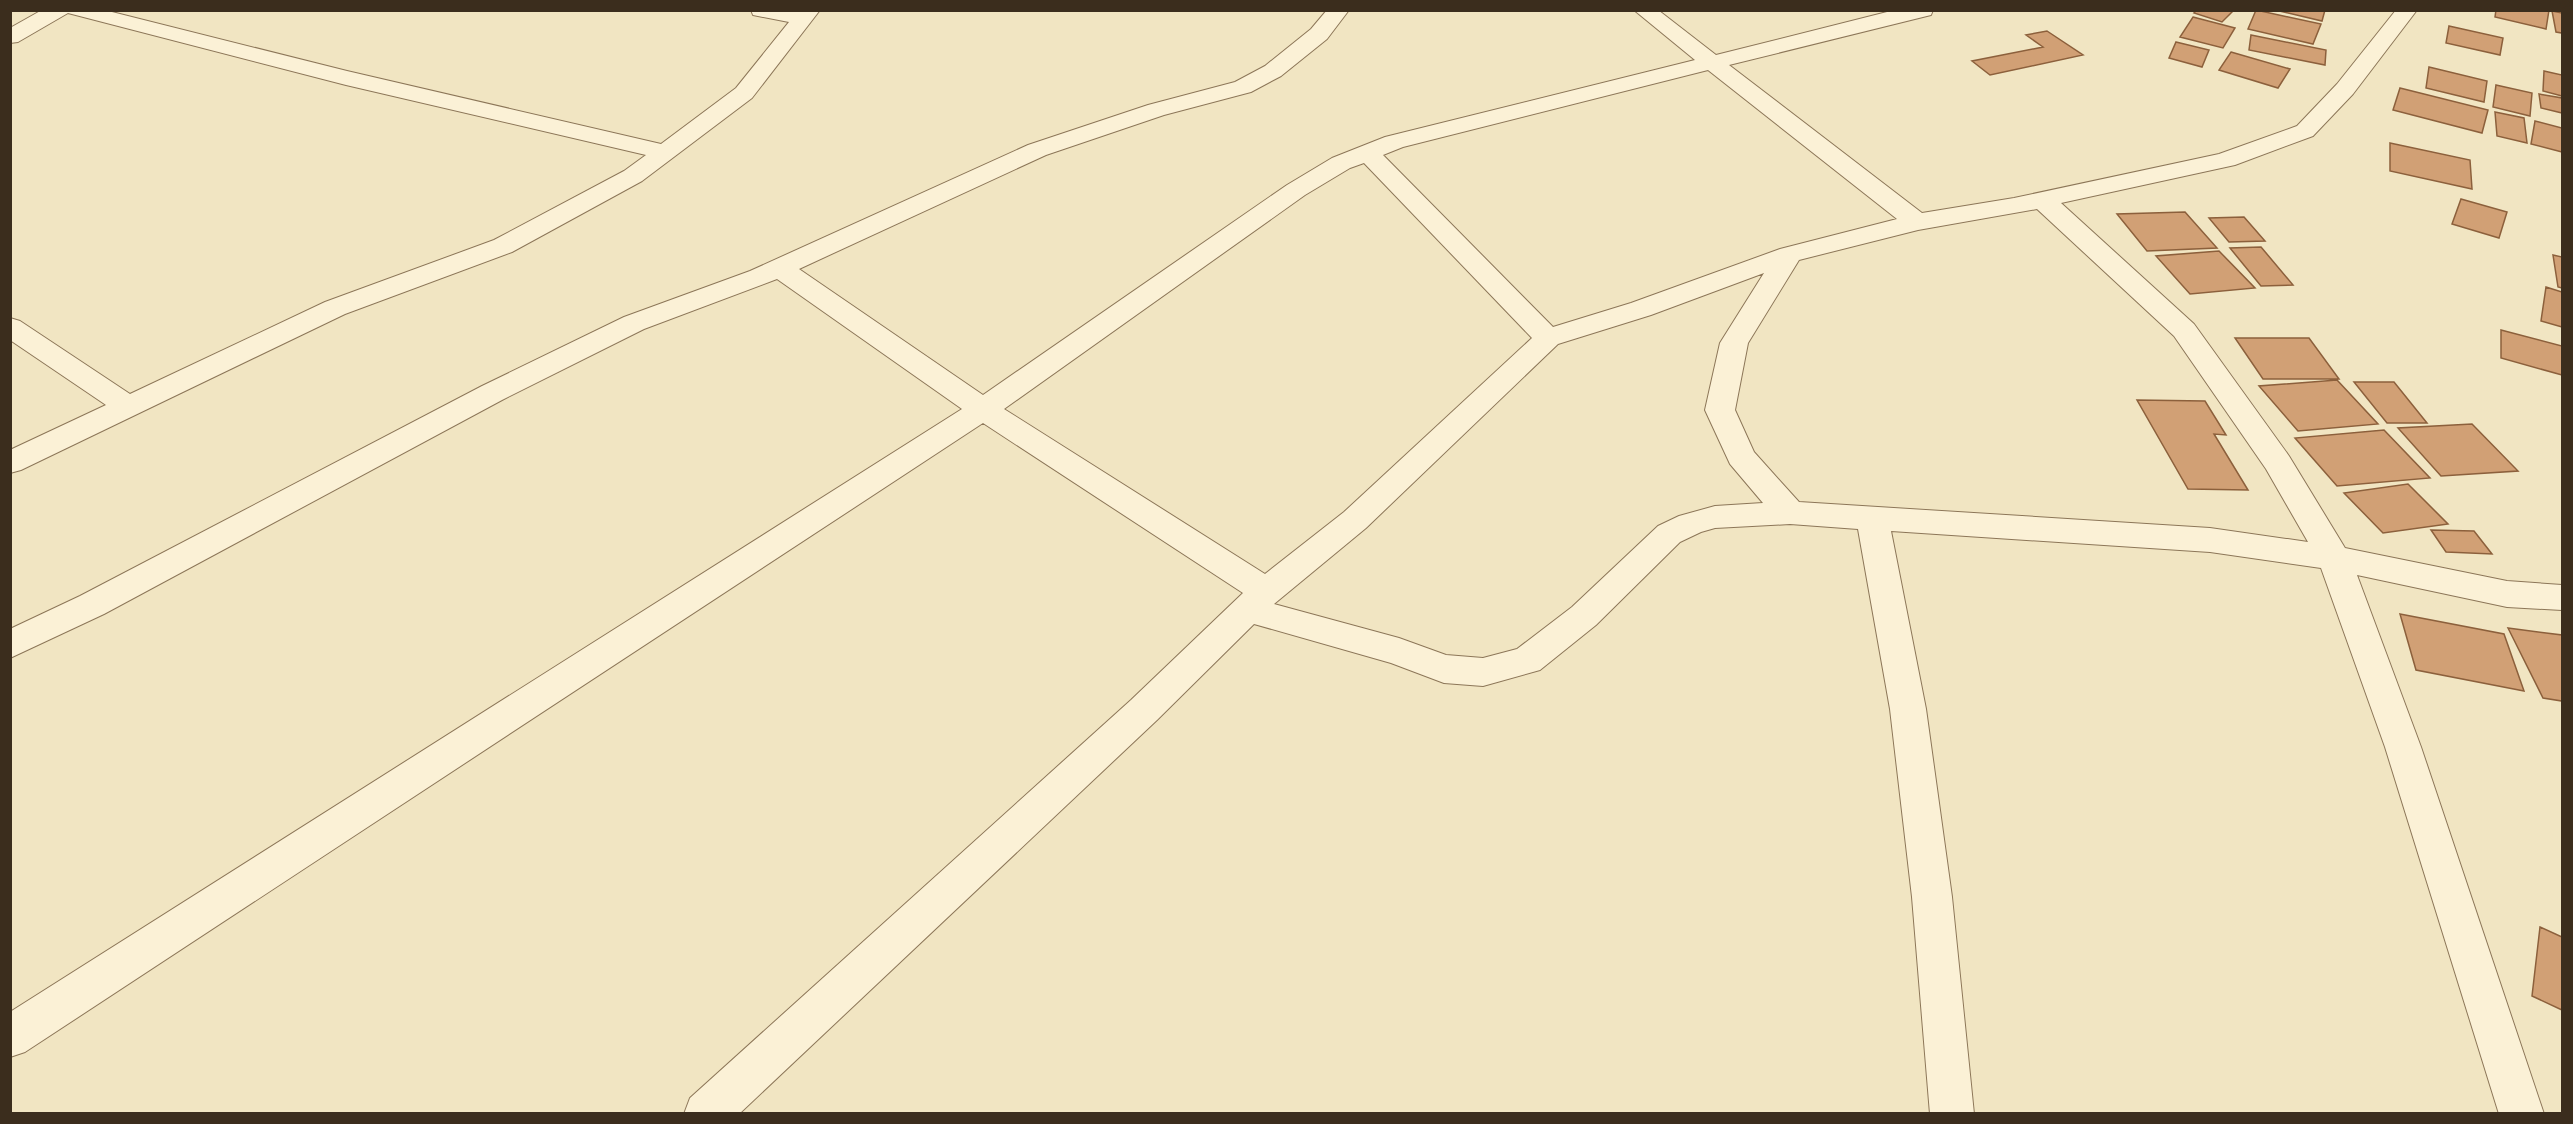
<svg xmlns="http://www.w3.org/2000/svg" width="2573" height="1124" font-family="'IBM Plex Serif',serif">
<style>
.building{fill:#d1a075;stroke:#8c603c;stroke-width:1.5}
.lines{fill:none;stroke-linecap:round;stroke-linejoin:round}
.minor-casing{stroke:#8c7658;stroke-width:2}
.minor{fill:#fbf1d6;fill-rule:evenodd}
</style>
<rect width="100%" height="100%" fill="#f1e5c2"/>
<path class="building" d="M2197,10H2234L2222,22L2194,13Z
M2256,10L2321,24L2313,44L2248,29Z
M2275,10H2325L2322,21Z
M2496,10H2549L2546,29L2495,17Z
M2552,11L2562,13V33L2556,32Z
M2193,17L2235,28L2223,48L2180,37Z
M2449,26L2503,38L2500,55L2446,43Z
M2047,31L2083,55L1990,75L1972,61L2043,47L2026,35Z
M2251,35L2326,50L2325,65L2249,50Z
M2176,42L2209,50L2202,67L2169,58Z
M2231,52L2290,69L2278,88L2219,70Z
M2429,67L2487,81L2484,102L2426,88Z
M2544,71L2562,75V96L2543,91Z
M2496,85L2532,93L2530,116L2493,107Z
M2400,88L2488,110L2482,133L2393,110Z
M2539,94L2562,98V113L2541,108Z
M2495,112L2524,118L2527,143L2497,136Z
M2535,121L2562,128V152L2531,144Z
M2390,143L2470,160L2472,189L2390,171Z
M2461,199L2507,212L2499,238L2452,224Z
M2185,212L2217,248L2147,251L2117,214Z
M2244,217L2265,241L2229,242L2209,218Z
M2261,247L2293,285L2261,286L2230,248Z
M2219,251L2255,288L2190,294L2156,256Z
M2553,255L2562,257V288L2558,287Z
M2546,287L2562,292V327L2541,321Z
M2501,330L2562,346V375L2501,358Z
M2235,338H2309L2339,379H2263Z
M2337,380L2378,424L2298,431L2259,386Z
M2354,382H2394L2427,423H2387Z
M2137,400L2205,401L2226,435L2214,434L2248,490L2188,489Z
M2472,424L2518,471L2441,476L2398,428Z
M2384,430L2430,478L2337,486L2295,438Z
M2408,484L2448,524L2383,533L2344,493Z
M2431,530L2474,531L2492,554L2446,552Z
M2400,614L2504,634L2524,691L2416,670Z
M2508,628L2562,635V701L2543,698Z
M2540,927L2562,937V1010L2532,996Z"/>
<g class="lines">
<defs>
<path id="minor" d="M42,10H104L347,71L661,144L736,88L789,22L753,15L751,10H820L752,98L642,181L512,252L345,314L21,470L10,473V450L106,405L10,340V318L20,321L130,394L325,302L494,240L624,171L646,155L346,85L68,13L18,42L10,43V28Z
M1327,10H1349L1327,39L1281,76L1251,92L1164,115L1046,155L799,269L983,395L1287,185L1332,158L1385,137L1695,60L1634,10H1658L1716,55L1895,10H1933L1931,15L1729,65L1922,213L2014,198L2219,154L2297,126L2337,84L2396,10H2417L2353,94L2313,136L2235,165L2061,203L2194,324L2289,456L2345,548L2507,581L2562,585V610L2507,607L2357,575L2421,747L2544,1114H2499L2385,747L2321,568L2210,552L1891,531L1926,709L1952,897L1974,1114H1930L1912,897L1890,709L1858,529L1790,524L1715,528L1701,532L1680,542L1596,625L1540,670L1483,686L1444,683L1391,663L1254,624L1157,720L739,1114H684L690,1098L1131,700L1243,593L983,423L25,1052L10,1057V1012L962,409L777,279L644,329L502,400L104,614L10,658V629L80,596L482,386L624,317L750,271L1028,145L1148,105L1235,82L1265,66L1311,29ZM1708,70L1897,219L1780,249L1631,303L1553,327L1383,155L1403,147ZM1364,163L1532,338L1344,512L1265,574L1004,409L1305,195L1350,168ZM2037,209L2174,336L2266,469L2308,542L2210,528L1799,502L1754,452L1735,410L1748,343L1799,260L1918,230ZM1764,273L1720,343L1705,410L1730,464L1763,503L1715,506L1679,516L1658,526L1572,607L1517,649L1483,658L1446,655L1399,638L1274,604L1366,528L1558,344L1651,315Z"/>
</defs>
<use href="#minor" class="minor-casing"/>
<use href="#minor" class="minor"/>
</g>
<rect width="2573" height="1124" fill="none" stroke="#3b2d1d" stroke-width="24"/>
</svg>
